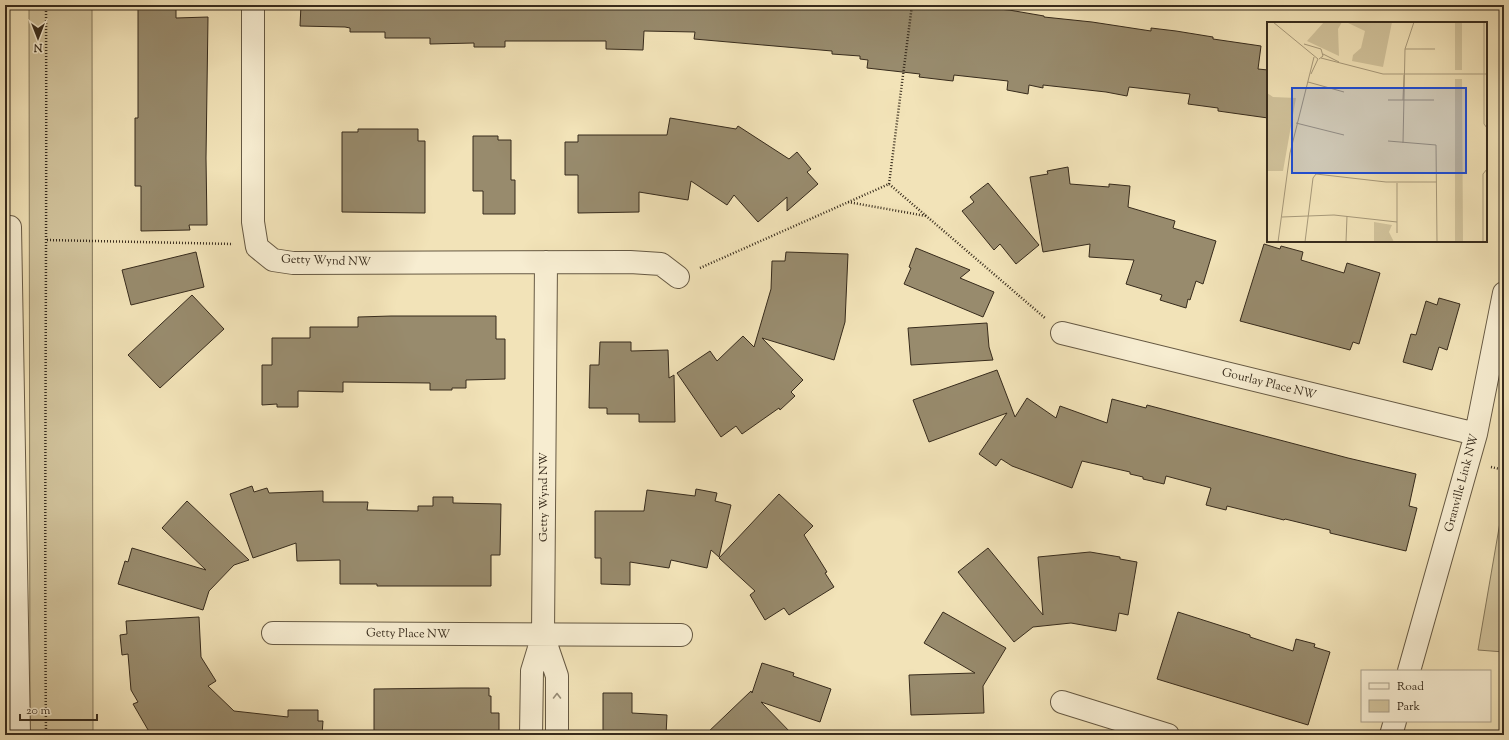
<svg xmlns="http://www.w3.org/2000/svg" width="1509" height="740" font-family="'Sorts Mill Goudy',serif">
<style>
.green{fill:#d2c49d;stroke:#84785c}
.building{fill:#988b6d;stroke:#372b1c}
.lines{fill:none;stroke-linecap:round;stroke-linejoin:round}
.minor-casing{stroke:#665943;stroke-width:24}
.path{stroke:#372b1c;stroke-width:2.5;stroke-dasharray:1 2;stroke-linecap:butt}
.minor{stroke:#f7edd1;stroke-width:22}
.oneway{stroke:#978c76}
.labels{text-anchor:middle;dominant-baseline:central;stroke-width:3;stroke-linejoin:round;paint-order:stroke}
.street-label{font-size:12px;fill:#372b1c;stroke:#f7edd1}
.inset-road{fill:none;stroke:#a7997a;stroke-width:1}
.view{fill:#1d4ed8;fill-opacity:0.15;stroke:#1d4ed8;stroke-width:2}
.inset-edge{fill:none;stroke:#372b1c;stroke-width:2}
</style>
<rect width="100%" height="100%" fill="#f2e3b8"/>
<filter id="stains"><feTurbulence type="fractalNoise" baseFrequency=".005" numOctaves="4"/><feColorMatrix values="0 0 0 0 .2 0 0 0 0 .09 0 0 0 0 .02 0 0 0 .5 -.17"/></filter>
<radialGradient id="worn" r=".72"><stop offset=".6" stop-color="#630" stop-opacity="0"/><stop offset="1" stop-color="#630" stop-opacity=".3"/></radialGradient>
<path class="green" d="M29,5H92L93,735H30Z
M1504,499V652L1478,650Z"/>
<path class="building" d="M301,5H954L1009,10L1044,16V17L1092,22L1151,31V28L1176,31L1213,37V39L1261,46L1258,69L1268,70V118L1218,111V108L1188,104L1190,94L1129,87L1127,96L1106,92L1043,85V88L1029,85L1028,94L1007,90L1008,81L954,75L953,81L919,77L920,74L867,68L868,60L860,59V56L832,54V51L694,39L695,32L644,31L643,50L606,49V41H505V47H474V43L430,44V38H385V32H350V28L345,27L300,26Z
M138,6H176V18L208,17L206,158L207,225H189L190,230L141,231V186H135V118H138Z
M670,118L736,129L738,126L789,159L797,152L811,169L807,172L818,184L787,211V197L758,222L734,195L727,205L691,181L688,200L639,192V212L578,213V175H565V142H578V135H667Z
M358,129H418V141H425V213L342,212V132H358Z
M473,136H498V140H511V180H515V214H483V191H473Z
M1068,167L1070,184L1109,187V184L1130,186L1128,207L1175,221L1173,228L1216,241L1203,284L1196,281L1190,300L1188,299L1186,308L1160,300L1162,295L1126,284L1134,260L1089,257L1090,244L1043,252L1030,177L1048,174L1047,171Z
M988,183L1039,245L1016,264L1000,244L994,250L962,211L974,202L970,197Z
M1264,244L1280,249L1281,246L1303,252L1301,260L1344,273L1347,263L1380,273L1359,344L1353,342L1350,350L1240,321Z
M916,248L970,270L960,278L994,292L983,317L904,284L911,268L909,267Z
M196,252L204,287L131,305L122,270Z
M786,252L848,254L845,322L834,360L762,338L803,380L791,392L795,396L780,410L779,408L742,434L736,426L721,437L677,373L710,351L717,361L743,336L754,347L771,289L772,261H785Z
M192,295L224,329L160,388L128,355Z
M1439,298L1460,304L1447,350L1439,347L1432,370L1403,362L1411,334L1416,335L1426,301L1437,305Z
M391,316H496V339H505V379L466,380V388H452V390H430V383L343,382V392L298,391V407H277V404L262,405V365H272V338H310V327H358V317Z
M987,323L989,347L993,360L911,365L908,328Z
M600,342H631V351L668,350L669,378L674,375L675,422H639V414H607V408H589L590,365H599Z
M997,370L1015,417L1027,398L1056,418L1060,406L1107,423L1112,399L1146,408L1147,405L1348,458L1416,474L1409,506L1417,508L1406,551L1330,533V530L1285,519L1284,520L1227,506L1226,510L1206,505L1211,488L1166,476L1164,484L1143,479V477L1130,474V472L1082,461L1072,488L1012,466L1001,459L996,466L979,454L1007,413L929,442L913,400Z
M252,486L254,492L267,488L269,493L323,491V502H368L367,510L418,511V506H433V497H453V503L501,504L500,555H491V586H377V584H340V560L297,561L296,543L253,558L230,494Z
M696,489L717,493L715,501L731,505L719,557L711,550L707,568L671,560L669,568L630,562V585L601,584V558H595V511H644L647,490L695,496Z
M779,494L813,526L804,535L827,572L825,573L834,587L789,615L784,608L765,620L750,595L755,591L719,558Z
M187,501L249,560L234,565L209,591L203,610L118,584L125,561L128,562L132,548L206,570L162,528Z
M988,548L1043,615L1038,557L1090,552L1120,557V559L1137,562L1128,615L1119,613L1116,631L1071,623L1033,627L1014,642L958,572Z
M943,612L1006,648L983,686L984,713L911,715L909,675L975,673L924,643Z
M1178,612L1250,635V637L1293,651L1296,639L1315,644L1314,647L1330,652L1308,725L1157,679Z
M199,617L201,657L216,681L208,686L234,711L288,717V710H318V721H323L322,735H151L133,704L138,702L131,690L128,654L122,655L120,635L127,634L126,621Z
M762,663L794,673L793,676L831,689L820,722L761,702L793,735H705L751,691L752,693Z
M461,688H489V696H491V713H499V735H374V689Z
M603,693H632V713L667,715L666,735H603Z"/>
<g class="lines">
<defs>
<path id="minor" d="M253,5V222L257,247L273,260L293,263L630,262L661,264L678,277
M5,227H10L19,735
M1062,333L1476,434
M273,633L681,635
M543,635L557,676V735
M1409,671L1476,434L1504,293
M1062,702L1168,735
M531,735L532,671L543,635L546,262
M1391,735L1395,721"/>
</defs>
<use href="#minor" class="minor-casing"/>
<path class="path" d="M889,184L912,5
M848,202L926,216
M47,240L233,244
M700,268L889,184L1045,318
M1491,467L1504,470
M46,735C44,492 47,248 46,5"/>
<use href="#minor" class="minor"/>
</g>
<defs><path id="oneway-chevron" d="M-2-3.5L2.5 0L-2 3.5" fill="none" stroke-width="1.6" stroke-linecap="round" stroke-linejoin="round"/></defs>
<use class="oneway" href="#oneway-chevron" transform="translate(557 696) rotate(-90)"/>
<g class="labels">
<g class="street-label">
<text transform="translate(326 261) rotate(2)">Getty Wynd NW</text>
<text transform="translate(1269 384) rotate(14)">Gourlay Place NW</text>
<text transform="translate(1462 483) rotate(-75)">Granville Link NW</text>
<text transform="translate(544 497) rotate(-90)">Getty Wynd NW</text>
<text transform="translate(408 634) rotate(1)">Getty Place NW</text>
</g>
</g>
<g transform="translate(1267 22)">
<rect width="220" height="220" fill="#f2e3b8"/>
<path d="M57,0H75L71,7L72,34L40,19ZM79,0H125L116,45L85,39L86,33L94,26L98,9ZM188,0H195V48H188ZM188,57H195L196,220H188ZM0,71L6,75L29,76L16,149H0ZM107,200L125,203L122,210L127,220H107Z" fill="#d2c49d"/>
<path class="inset-road" d="M6,0L51,37M217,0V102L220,106M37,22L54,27L56,34L52,37M138,27H168M56,32L72,40M54,36L116,52H220M44,52L51,37M41,60L77,70M121,78H167M136,78L137,53M29,101L77,113M121,119L169,123L170,220M136,121L138,27L147,0M15,195L67,193L130,200M130,211V161M11,220L23,131L47,35M38,220L46,156L49,152L119,160H170M79,220L80,194M216,220V152L220,147"/>
<path class="view" d="M25,66H199V151H25Z"/>
<rect width="220" height="220" class="inset-edge"/>
</g>
<rect width="1509" height="740" fill="none" stroke="#f2e3b8" stroke-width="20"/>
<rect x="6" y="6" width="1497" height="728" fill="none" stroke="#372b1c" stroke-width="2"/>
<rect x="10" y="10" width="1489" height="720" fill="none" stroke="#372b1c"/>
<rect x="1361" y="670" width="130" height="52" fill="#f7edd1" stroke="#aa9f89"/>
<rect x="1369" y="683" width="20" height="6" fill="#f7edd1" stroke="#aa9f89"/>
<text x="1397" y="690" font-size="12" fill="#372b1c">Road</text>
<rect x="1369" y="700" width="20" height="12" fill="#d2c49d" stroke="#aa9f89"/>
<text x="1397" y="710" font-size="12" fill="#372b1c">Park</text>
<g transform="translate(38 38) rotate(180)" stroke="#f7edd1" stroke-width="3" paint-order="stroke">
<path d="M0-3L7 15L0 10L-7 15Z" fill="#372b1c"/>
<text y="-6" font-size="11" font-weight="bold" text-anchor="middle" fill="#372b1c">N</text>
</g>
<path d="M20 714v6h77v-6" fill="none" stroke="#372b1c" stroke-width="2"/>
<text x="26" y="714" font-size="12" fill="#372b1c" stroke="#f7edd1" stroke-width="3" paint-order="stroke">20 m</text>
<rect width="100%" height="100%" filter="url(#stains)"/>
<rect width="100%" height="100%" fill="url(#worn)"/>
</svg>
